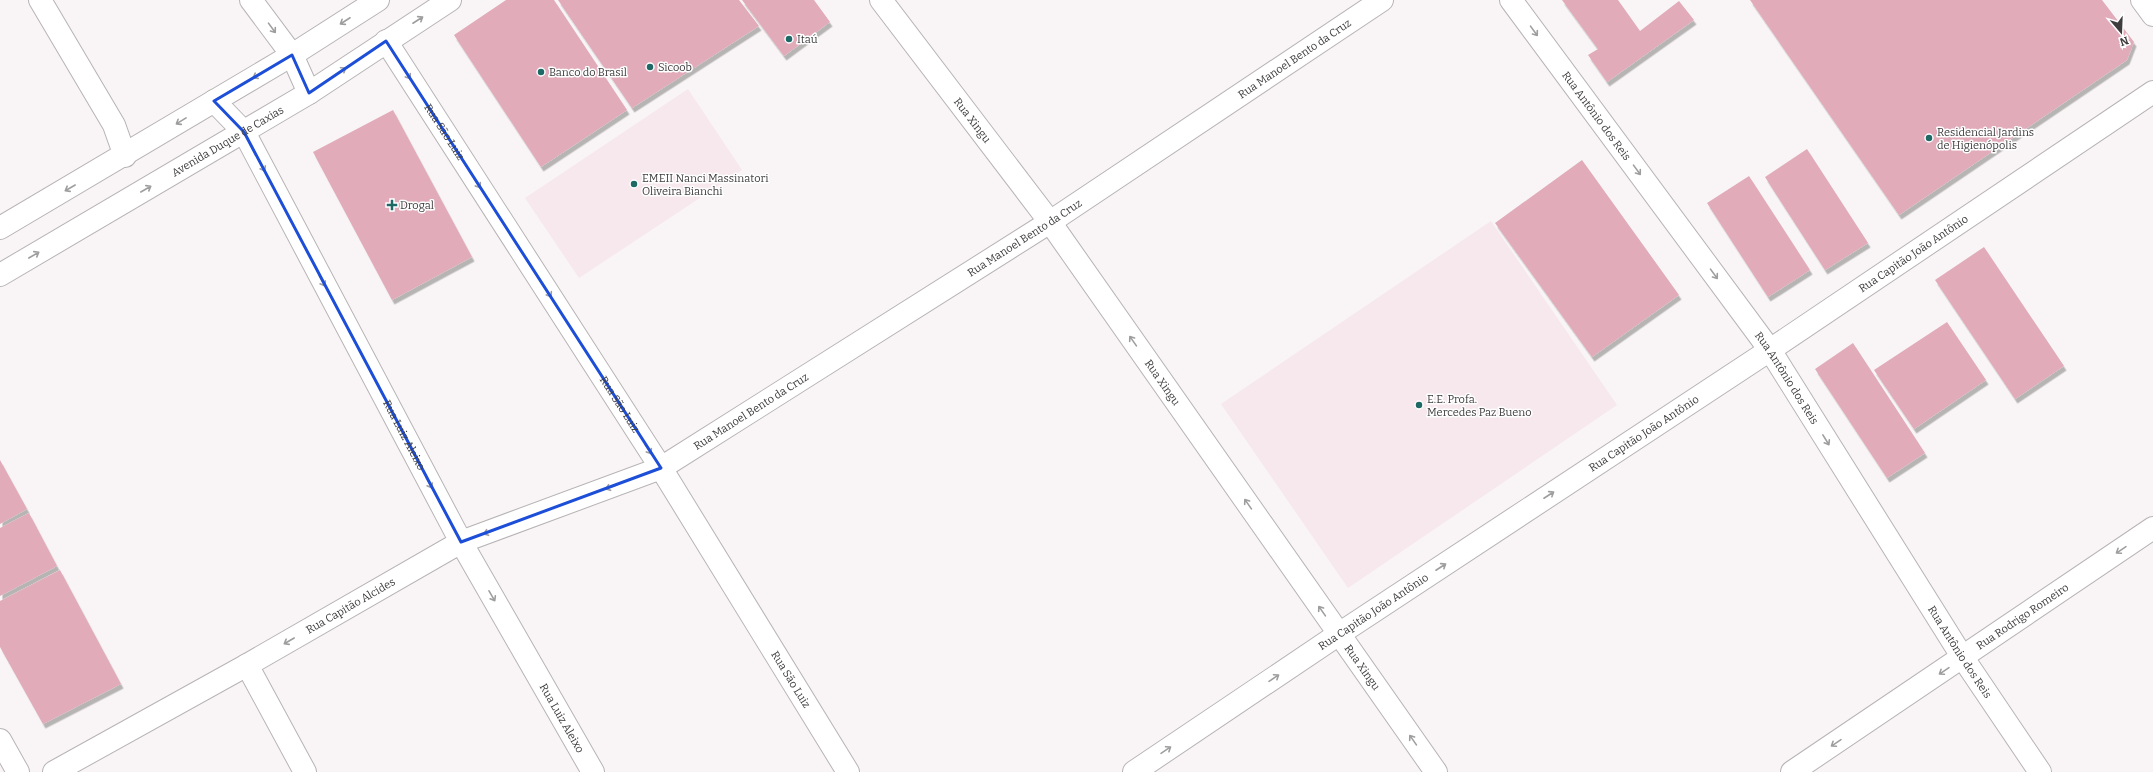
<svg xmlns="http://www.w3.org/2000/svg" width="2153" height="772" font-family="Bitter,serif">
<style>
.built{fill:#f6e8ec}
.building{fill:#e1abba;filter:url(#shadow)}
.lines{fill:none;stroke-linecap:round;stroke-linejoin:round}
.minor-casing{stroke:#b8b4b5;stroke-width:24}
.major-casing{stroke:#b8b4b5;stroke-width:24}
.minor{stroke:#fff;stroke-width:22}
.major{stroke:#fff;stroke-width:22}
.oneway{stroke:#9e9e9e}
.marked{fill:none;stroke:#1d4ed8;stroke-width:3;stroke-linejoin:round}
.poi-dot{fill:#1e6965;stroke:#fff;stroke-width:1.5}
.labels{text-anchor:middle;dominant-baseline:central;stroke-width:3;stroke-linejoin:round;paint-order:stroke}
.poi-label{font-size:11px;fill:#3e3c3d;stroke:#fff;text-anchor:start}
.street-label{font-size:11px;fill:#3e3c3d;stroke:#fff}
</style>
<defs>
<filter id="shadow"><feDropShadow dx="2.5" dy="4.5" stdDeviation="0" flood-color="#0004"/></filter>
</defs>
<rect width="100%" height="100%" fill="#f9f5f6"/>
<path class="built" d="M688,89L742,170L579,278L525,198Z
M1491,221L1617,405L1348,588L1221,404Z"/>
<path class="building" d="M506,0H554L627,110L541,167L454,35Z
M558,0H739L759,26L632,108Z
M742,0H814L830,22L784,56Z
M1562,0H1618L1640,31L1679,1L1694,20L1607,82L1588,55L1598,49Z
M1750,0H2102L2134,42L2127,60L1899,215Z
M393,110L472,257L392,300L313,152Z
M1807,149L1868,243L1825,270L1765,177Z
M1582,160L1679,295L1592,357L1495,223Z
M1749,176L1810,270L1768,297L1707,203Z
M1984,247L2064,366L2015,399L1935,280Z
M1947,322L1986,380L1914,429L1874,370Z
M1853,343L1925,453L1887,478L1815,369Z
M0,460L27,509L0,524Z
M29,513L57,566L0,596V528Z
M60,570L121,684L43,724L0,647V601Z"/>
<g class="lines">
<defs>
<g id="minor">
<path d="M40,0L114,125L125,156"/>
<path d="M251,0L292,55L309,93"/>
<path id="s1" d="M881,0L1050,222L1436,772"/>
<path id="s2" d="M1511,0L1770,350L1963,658L2040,772"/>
<path d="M2142,0L2153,15"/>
<path id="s3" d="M386,41L661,468L848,772"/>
<path id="s4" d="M214,101L244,132L461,542L593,772"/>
<path d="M247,665L305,772"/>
<path d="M0,740L18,772"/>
<path id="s5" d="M54,772L247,665L461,542L661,468L1050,222L1382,0"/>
<path id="s6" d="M1134,772L1339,634L1770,350L2153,92"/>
<path id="s7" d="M1792,772L2153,528"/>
</g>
<g id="major">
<path d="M0,228L292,55L378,0"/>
<path id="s8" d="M0,275L309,93L450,0"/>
</g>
</defs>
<use href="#minor" class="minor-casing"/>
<use href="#major" class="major-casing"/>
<use href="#minor" class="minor"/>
<use href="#major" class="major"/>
</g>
<defs><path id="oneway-shaft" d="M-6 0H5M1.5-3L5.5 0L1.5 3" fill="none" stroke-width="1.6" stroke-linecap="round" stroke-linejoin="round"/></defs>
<g class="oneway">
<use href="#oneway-shaft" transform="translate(418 20) rotate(-33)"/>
<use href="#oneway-shaft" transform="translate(345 21) rotate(147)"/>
<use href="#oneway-shaft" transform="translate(272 28) rotate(54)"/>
<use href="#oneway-shaft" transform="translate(1534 31) rotate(54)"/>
<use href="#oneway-shaft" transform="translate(341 71) rotate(-34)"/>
<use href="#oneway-shaft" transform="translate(407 74) rotate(57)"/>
<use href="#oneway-shaft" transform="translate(258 75) rotate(150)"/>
<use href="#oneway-shaft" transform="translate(181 121) rotate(148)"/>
<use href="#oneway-shaft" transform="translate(262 166) rotate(62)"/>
<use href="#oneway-shaft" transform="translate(1637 170) rotate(54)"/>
<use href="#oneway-shaft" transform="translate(477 183) rotate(57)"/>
<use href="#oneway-shaft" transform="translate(70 188) rotate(150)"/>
<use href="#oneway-shaft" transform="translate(146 189) rotate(-30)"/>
<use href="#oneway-shaft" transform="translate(34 255) rotate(-30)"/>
<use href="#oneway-shaft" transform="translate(1714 274) rotate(54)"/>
<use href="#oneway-shaft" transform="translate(322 281) rotate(62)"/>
<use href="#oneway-shaft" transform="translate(548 292) rotate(57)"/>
<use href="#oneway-shaft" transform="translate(1133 341) rotate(-125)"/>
<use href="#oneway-shaft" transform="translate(1826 440) rotate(58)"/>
<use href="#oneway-shaft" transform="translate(648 449) rotate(57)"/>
<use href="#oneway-shaft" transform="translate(429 483) rotate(62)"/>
<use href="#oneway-shaft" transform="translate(611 487) rotate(160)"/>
<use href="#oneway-shaft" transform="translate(1549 495) rotate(-33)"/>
<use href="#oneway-shaft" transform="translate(1248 504) rotate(-125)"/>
<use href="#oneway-shaft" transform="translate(489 532) rotate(160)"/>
<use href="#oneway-shaft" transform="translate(2121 550) rotate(146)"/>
<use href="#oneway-shaft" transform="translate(1441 567) rotate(-33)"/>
<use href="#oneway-shaft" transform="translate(492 596) rotate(60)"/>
<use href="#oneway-shaft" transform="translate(1322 611) rotate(-125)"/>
<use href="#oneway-shaft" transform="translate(289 641) rotate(150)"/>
<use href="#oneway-shaft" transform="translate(1944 671) rotate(146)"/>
<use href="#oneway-shaft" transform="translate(1274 678) rotate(-34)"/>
<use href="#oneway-shaft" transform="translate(1413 740) rotate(-125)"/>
<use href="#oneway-shaft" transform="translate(1836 743) rotate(146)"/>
<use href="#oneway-shaft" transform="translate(1166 750) rotate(-34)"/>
</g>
<path class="marked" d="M386,41L661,468L461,542L244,132L214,101L292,55L309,93Z"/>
<g class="poi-dot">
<circle cx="789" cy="39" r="4"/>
<circle cx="650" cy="67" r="4"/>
<circle cx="541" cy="72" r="4"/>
<circle cx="1929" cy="138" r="4"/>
<circle cx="634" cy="184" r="4"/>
<path d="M390 199h4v4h4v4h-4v4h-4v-4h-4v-4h4z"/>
<circle cx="1419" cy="405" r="4"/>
</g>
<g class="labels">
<g class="poi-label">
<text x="797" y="39">Itaú</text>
<text x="658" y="67">Sicoob</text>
<text x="549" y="72">Banco do Brasil</text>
<text x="1937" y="132">Residencial Jardins<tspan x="1937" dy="13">de Higienópolis</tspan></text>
<text x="642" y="178">EMEII Nanci Massinatori<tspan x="642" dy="13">Oliveira Bianchi</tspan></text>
<text x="400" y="205">Drogal</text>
<text x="1427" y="399">E.E. Profa.<tspan x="1427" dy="13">Mercedes Paz Bueno</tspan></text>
</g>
<g class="street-label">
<text stroke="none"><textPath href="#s5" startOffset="1435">Rua Manoel Bento da Cruz</textPath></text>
<text stroke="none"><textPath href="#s2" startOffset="144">Rua Antônio dos Reis</textPath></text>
<text stroke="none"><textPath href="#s1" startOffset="151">Rua Xingu</textPath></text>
<text stroke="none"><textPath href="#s3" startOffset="108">Rua São Luiz</textPath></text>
<text stroke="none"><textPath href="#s8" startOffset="264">Avenida Duque de Caxias</textPath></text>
<text stroke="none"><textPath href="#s5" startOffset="1111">Rua Manoel Bento da Cruz</textPath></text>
<text stroke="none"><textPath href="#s6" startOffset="936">Rua Capitão João Antônio</textPath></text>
<text stroke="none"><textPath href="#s2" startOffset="468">Rua Antônio dos Reis</textPath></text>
<text stroke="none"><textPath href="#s1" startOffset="475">Rua Xingu</textPath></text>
<text stroke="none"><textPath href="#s3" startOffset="432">Rua São Luiz</textPath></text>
<text stroke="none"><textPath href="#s5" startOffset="787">Rua Manoel Bento da Cruz</textPath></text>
<text stroke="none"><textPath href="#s6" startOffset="612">Rua Capitão João Antônio</textPath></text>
<text stroke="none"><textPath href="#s4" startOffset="386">Rua Luiz Aleixo</textPath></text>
<text stroke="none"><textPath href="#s5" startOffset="340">Rua Capitão Alcides</textPath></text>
<text stroke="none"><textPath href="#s6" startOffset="288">Rua Capitão João Antônio</textPath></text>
<text stroke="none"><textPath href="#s7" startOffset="278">Rua Rodrigo Romeiro</textPath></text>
<text stroke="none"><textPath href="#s2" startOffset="792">Rua Antônio dos Reis</textPath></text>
<text stroke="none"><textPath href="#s1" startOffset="823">Rua Xingu</textPath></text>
<text stroke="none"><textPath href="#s3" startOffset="756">Rua São Luiz</textPath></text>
<text stroke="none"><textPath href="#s4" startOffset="710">Rua Luiz Aleixo</textPath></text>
</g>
</g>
<g transform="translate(2121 32) rotate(161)" stroke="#ffffff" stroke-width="3" paint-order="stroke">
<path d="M0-3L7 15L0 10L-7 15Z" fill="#3e3c3d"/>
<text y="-6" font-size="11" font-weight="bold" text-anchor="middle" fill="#3e3c3d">N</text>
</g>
</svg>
